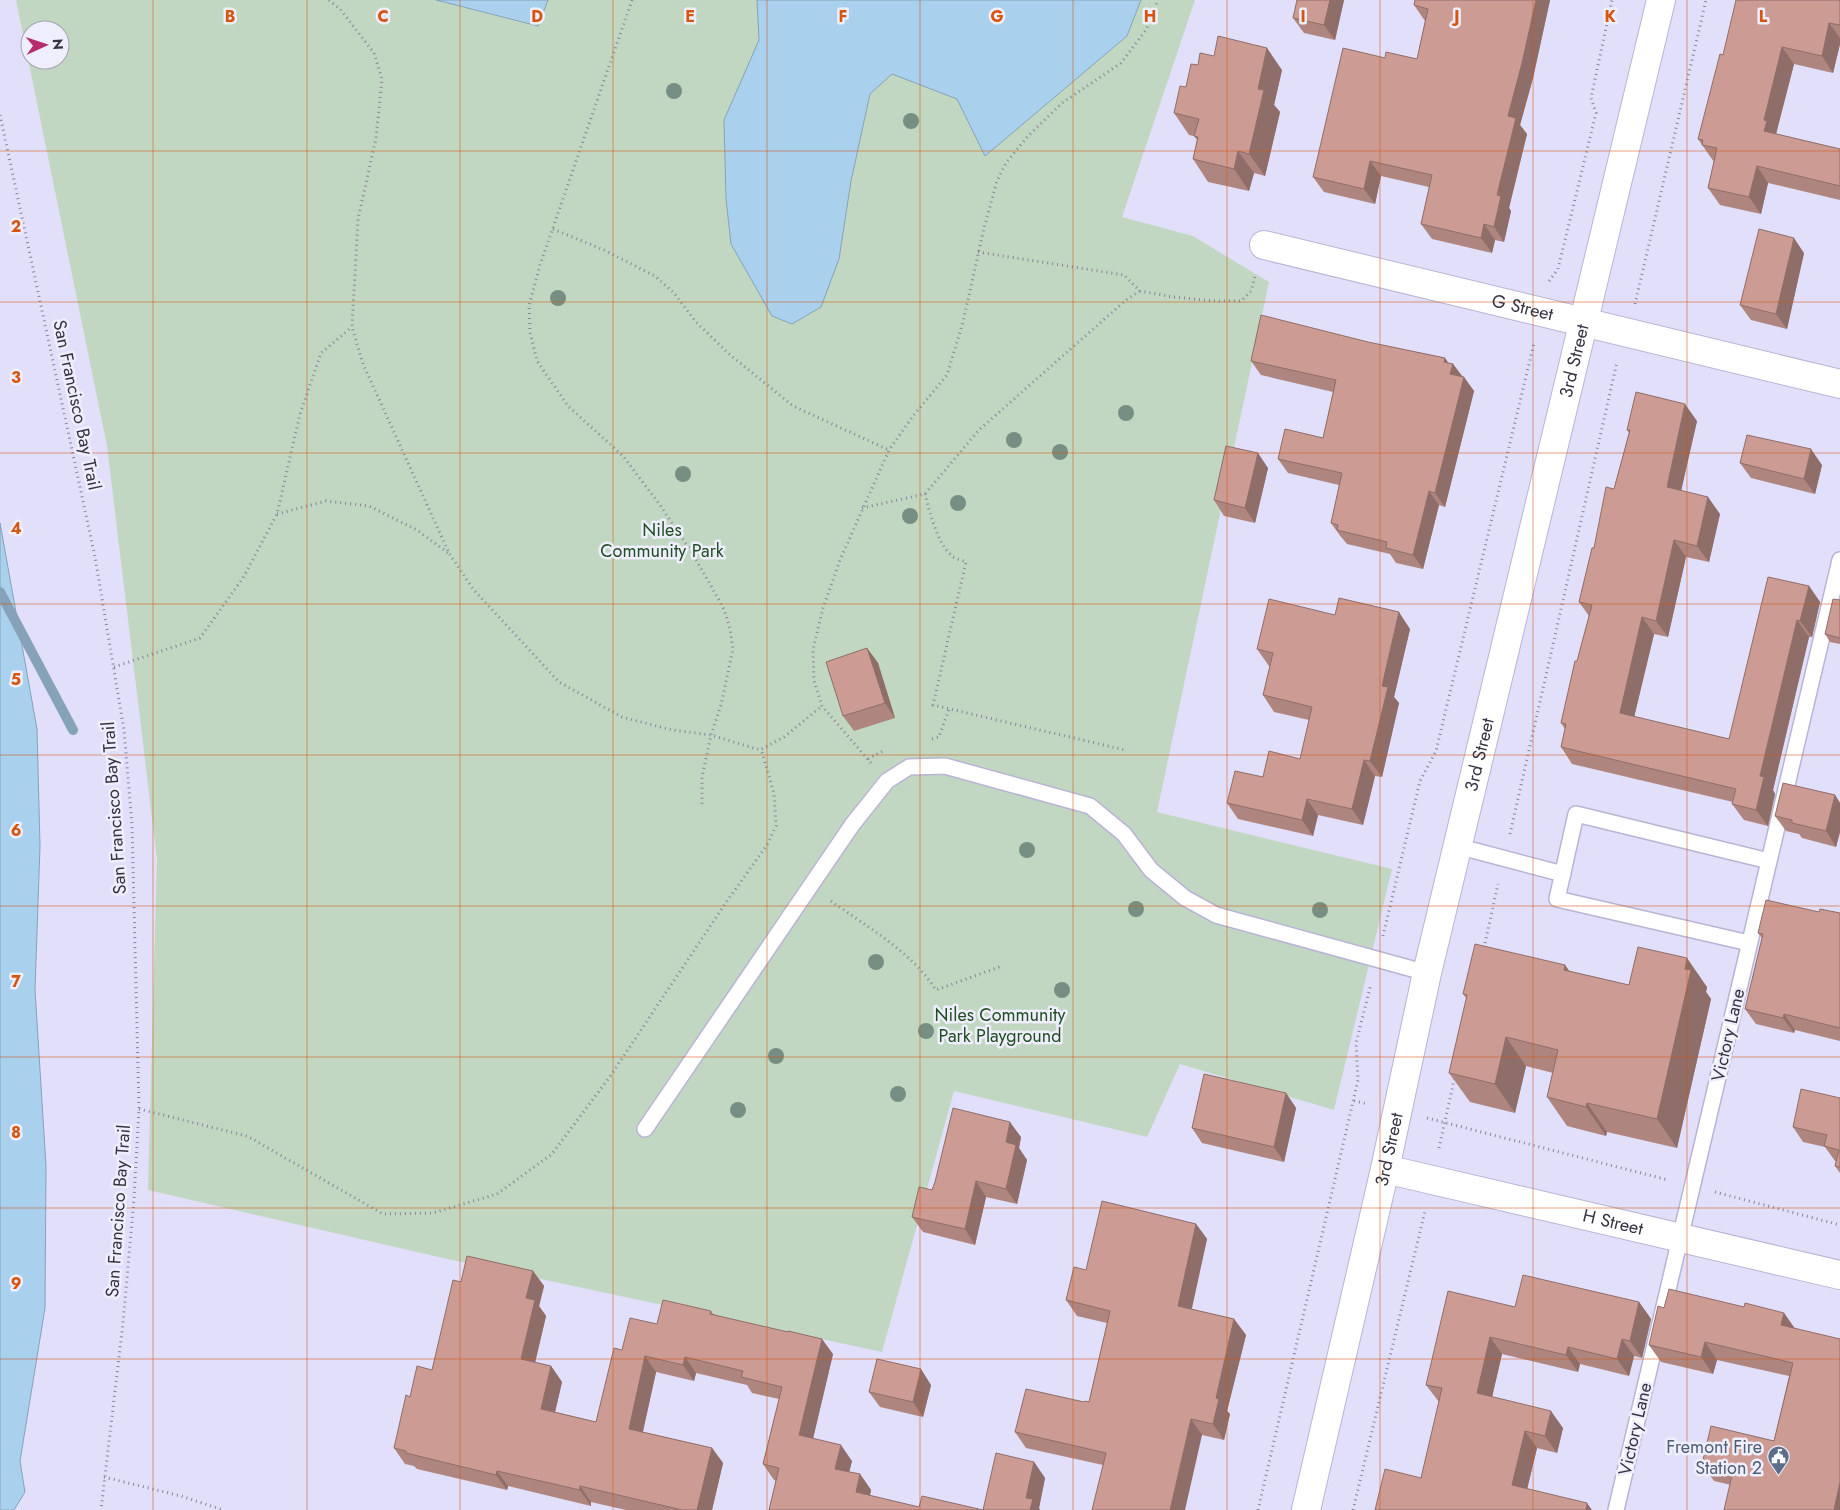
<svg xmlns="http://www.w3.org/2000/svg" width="1840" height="1510" font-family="Jost,sans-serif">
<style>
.green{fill:#c2d7c1;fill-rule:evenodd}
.water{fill:#a9d1ed;stroke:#86a2b9}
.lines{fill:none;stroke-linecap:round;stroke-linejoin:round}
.stream{stroke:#86a2b9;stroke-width:10}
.lane-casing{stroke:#b8b4d5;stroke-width:18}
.street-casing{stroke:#b8b4d5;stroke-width:30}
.path{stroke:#878599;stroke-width:3;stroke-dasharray:1 4;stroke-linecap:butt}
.lane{stroke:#fff;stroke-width:15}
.street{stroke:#fff;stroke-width:28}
.tree{fill:#778f83}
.wall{fill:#af867f}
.shaded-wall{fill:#8f6d68}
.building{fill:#cc9c94;stroke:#8f6d68}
.grid{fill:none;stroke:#d65511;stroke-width:1;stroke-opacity:0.55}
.labels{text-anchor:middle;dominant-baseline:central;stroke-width:5;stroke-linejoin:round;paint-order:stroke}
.street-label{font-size:18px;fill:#353341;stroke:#efeefc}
.park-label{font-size:18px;fill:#204e22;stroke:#efeefc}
.service-label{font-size:18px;fill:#4e5e75;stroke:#efeefc;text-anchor:end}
.grid-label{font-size:16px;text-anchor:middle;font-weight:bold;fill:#d65511;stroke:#efeefc;stroke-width:5;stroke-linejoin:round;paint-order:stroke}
</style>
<rect width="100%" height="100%" fill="#e2dffa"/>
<path class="green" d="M16,0H1195L1122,217L1193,236L1269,282L1157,812L1392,869L1334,1110L1180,1064L1147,1137L954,1091L882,1352L443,1258L148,1190L157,859L107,446ZM30,30H60V60H30Z"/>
<path class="water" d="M436,0H548L538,26Z
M757,0H1141L1127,36L985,156L957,99L892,74L870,94L851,181L839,259L821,307L792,324L772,316L731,244L726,199L724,120L759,40Z
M0,523L37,729L40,846L35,990L46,1166L45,1308L20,1461L25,1492L14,1510H0Z"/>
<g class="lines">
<path class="stream" d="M0,592L73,730"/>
<defs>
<path id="lane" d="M1457,846L1563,874
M1749,943L1557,899L1576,814L1769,861
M645,1129L852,825L887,781L909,767L945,766L1090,806L1124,834L1151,870L1185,898L1216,915L1427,973
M1616,1510L1840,560"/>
<g id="street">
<path id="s1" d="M1264,245L1840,384"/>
<path id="s2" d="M1385,1169L1840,1275"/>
<path id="s3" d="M1306,1510L1385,1169L1427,973L1661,0"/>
</g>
</defs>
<use href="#lane" class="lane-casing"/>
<use href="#street" class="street-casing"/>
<path class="path" d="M329,0L340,9L374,53L382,79L376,138L358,219L352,327L363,364L449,553L473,589L559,682L622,717L672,730L711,735L760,750L784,737L822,706
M632,0L540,265L529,306L530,332L537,361L568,406L623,456L660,505L694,556L724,609L730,629L733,649L721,705L711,735L702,777V805
M0,115L95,557L124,730L132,825L139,1109L134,1199L123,1323L101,1510
M553,229L604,250L655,276L674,293L696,322L728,353L793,406L889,450
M978,252L1124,275L1140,291L1173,297L1213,301H1241L1251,291L1255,276
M1549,281L1558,269L1596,113L1591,98L1612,0
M1635,304L1706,0
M925,494C930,513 937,543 952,556C955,559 962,560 966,562L933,705L1125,750
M862,508L925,494L979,430L1126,300L1140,291
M277,514L326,501L369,506L417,530L448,553
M114,667L200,638L243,578L277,514L300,414L321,353L352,327
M932,739L939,737L949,709
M868,759L885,750
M871,763L822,706L814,681L813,649L823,608L840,560L889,450L913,416L947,375L963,322L984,228L997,181L1006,163L1028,136L1062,103L1121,63L1146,30L1158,0
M1510,834L1617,362
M831,901C867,927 911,951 936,990L1002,966
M1383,936L1420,781L1436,751L1534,343
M1484,948L1498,884
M1354,1101L1368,1104
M139,1109L247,1136L383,1214L433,1213L497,1194L552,1154L609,1078L727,901L767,845L776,826L774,793L761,749
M1427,1118L1668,1180
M1439,1148L1455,1076
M1715,1192L1840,1225
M104,1477L181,1496L223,1510
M1258,1510L1358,1080L1356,1043L1371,984
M1353,1510L1425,1211"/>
<use href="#lane" class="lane"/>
<use href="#street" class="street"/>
</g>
<g class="tree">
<circle cx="674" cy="91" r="8"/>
<circle cx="911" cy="121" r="8"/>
<circle cx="558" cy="298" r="8"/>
<circle cx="1126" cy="413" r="8"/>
<circle cx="1014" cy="440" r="8"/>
<circle cx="1060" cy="452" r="8"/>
<circle cx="683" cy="474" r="8"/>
<circle cx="958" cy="503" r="8"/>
<circle cx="910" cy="516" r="8"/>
<circle cx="1027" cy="850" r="8"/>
<circle cx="1136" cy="909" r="8"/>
<circle cx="1320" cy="910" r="8"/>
<circle cx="876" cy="962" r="8"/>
<circle cx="1062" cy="990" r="8"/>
<circle cx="926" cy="1031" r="8"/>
<circle cx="776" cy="1056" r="8"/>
<circle cx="898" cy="1094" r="8"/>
<circle cx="738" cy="1110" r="8"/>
</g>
<path class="wall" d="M1297,0H1344L1335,40L1304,33L1293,18Z
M1415,0H1550L1533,78L1520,125L1527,134L1509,208L1511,211L1504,242L1495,240L1492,253L1432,239L1421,224L1429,187L1381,176L1375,204L1324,192L1313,177L1385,58L1417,59L1425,21L1414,5Z
M1840,0V44L1833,73L1794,64L1776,134L1840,149V200L1768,183L1761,214L1720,205L1708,188L1714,162L1698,139L1723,55Z
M1198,65L1282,70L1274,105L1280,112L1265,176L1254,173L1249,191L1208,182L1193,159L1197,140L1194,136L1189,135L1174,113Z
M1804,253L1787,329L1751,320L1740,305Z
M1368,342L1445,358L1448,363L1453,364L1474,391L1445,507L1439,505L1423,569L1396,563L1390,554L1347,544L1342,538L1341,537L1331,523L1339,485L1288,473L1278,459L1323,438L1333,392L1261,375L1251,361Z
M1697,421L1681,491L1720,514L1709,562L1686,557L1668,637L1654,634L1634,717L1729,739L1809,586L1820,602L1812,637H1809L1773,790L1775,794L1768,826L1744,820L1732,804L1733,802L1572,764L1561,747L1565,729L1561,723L1589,616L1579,602L1594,548L1614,489L1629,433L1627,430Z
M1740,463L1822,465L1815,494L1751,478Z
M1268,468L1255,523L1224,516L1214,500Z
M1840,600V644L1830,642L1825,634Z
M1335,615L1410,629L1394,697L1399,703L1382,777L1375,776L1363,825L1318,815L1313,836L1238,819L1227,803L1263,777L1300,759L1309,720L1274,712L1263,695L1270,666H1269L1257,649Z
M867,648L878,663L895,718L854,731L843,716Z
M1835,795L1840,803V832L1836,847L1802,838L1799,834L1786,831L1775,816Z
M1819,912L1840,913V1041L1795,1030L1794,1033L1756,1024L1745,1009L1762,938L1758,933Z
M1565,965L1569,971L1629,985L1707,987L1706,992L1711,999L1677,1148L1607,1132L1606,1136L1567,1126L1547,1097L1553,1073L1526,1066L1515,1113L1470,1102L1449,1073L1467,999L1463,994Z
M1286,1093L1296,1108L1284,1162L1202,1143L1192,1128Z
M1840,1098V1173L1835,1166L1836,1161H1835L1825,1147L1803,1142L1793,1127Z
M1021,1137L1019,1148L1027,1160L1017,1204L986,1197L975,1245L923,1232L912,1217L932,1190Z
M1196,1224L1207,1239L1191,1309L1234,1319L1246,1335L1227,1411L1230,1414L1224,1440L1202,1435L1103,1465L1026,1448L1015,1432L1084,1402H1089L1107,1323L1077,1316L1066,1300L1086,1270Z
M533,1271L544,1286L539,1306L546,1316L535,1363L551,1366L562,1382L555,1412L596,1422L622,1350L657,1324L711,1311L713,1314L833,1354L813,1439L852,1461L849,1472L860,1474L871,1490L870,1496L919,1507L983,1510L1034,1462L1045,1478L1039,1508L1040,1510H769L776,1481L774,1480L763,1464L779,1399L752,1393L747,1385L696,1373L694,1381L656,1372L643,1432L712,1448L723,1463L712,1510H626L591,1502V1506L508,1486L507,1490L417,1469L414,1466L405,1464L394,1448L410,1397L432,1370L461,1282Z
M1639,1302L1651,1319L1642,1358L1634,1356L1629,1376L1580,1364L1578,1372L1502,1354L1492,1397L1563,1428L1557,1453L1537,1448L1527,1489L1421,1478L1439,1402L1426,1385L1515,1307Z
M1744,1307L1784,1313L1794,1328L1840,1510L1714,1481L1702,1464L1774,1441L1789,1376L1717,1360L1713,1374L1661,1362L1649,1345L1664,1308Z
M931,1385L923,1417L880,1407L869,1392Z"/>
<path class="shaded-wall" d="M1330,0H1344L1335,40L1324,25Z
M1536,0H1550L1533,78L1520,125L1527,134L1509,208L1511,211L1504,242L1494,227L1508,116Z
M1829,23L1840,38V44L1833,73L1822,56Z
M1782,47L1794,64L1776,134L1779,138L1764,131V120Z
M1267,48L1282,70L1274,105L1280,112L1265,176L1249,154L1258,89Z
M1238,151L1254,173L1249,191L1234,169Z
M1370,161L1381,176L1375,204L1364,189Z
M1757,166L1768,183L1761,214L1749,197Z
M1484,224L1495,240L1492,253L1481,238Z
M1794,238L1804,253L1787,329L1776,314Z
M1445,358L1452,368L1453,364L1463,378L1450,374L1444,362Z
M1464,377L1474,391L1445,507L1435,493Z
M1685,404L1697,421L1678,504L1667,487Z
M1811,449L1822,465L1815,494L1804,479Z
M1258,453L1268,468L1255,523L1245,508Z
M1429,491L1439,505L1423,569L1413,555Z
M1708,497L1720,514L1709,562L1697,546Z
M1674,540L1686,557L1668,637L1656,621Z
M1809,586L1820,602L1812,637L1800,621Z
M1399,612L1410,629L1394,697L1399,703L1382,777L1370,761L1382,686Z
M1642,617L1654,634L1631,730L1620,713Z
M1797,620L1809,637L1773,790L1775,794L1768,826L1756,810L1760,776Z
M867,648L878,663L895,718L885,703Z
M1364,760L1375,776L1363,825L1352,809Z
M1835,795L1840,803V832L1836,847L1826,831Z
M1307,799L1318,815L1313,836L1302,820Z
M1687,958L1707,987L1706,992L1711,999L1677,1148L1657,1119Z
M1565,965L1585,994L1564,970Z
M1784,1014L1795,1030L1794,1033L1783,1018Z
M1506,1037L1526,1066L1515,1113L1495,1084Z
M1286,1093L1296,1108L1284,1162L1274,1147Z
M1587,1103L1607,1132L1606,1136L1586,1107Z
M1010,1122L1021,1137L1019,1148L1027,1160L1017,1204L1006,1189V1142Z
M976,1181L986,1197L975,1245L965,1229Z
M1196,1224L1207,1239L1189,1322L1178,1306Z
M533,1271L544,1286L539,1306L546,1316L532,1375L521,1359L526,1298Z
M1639,1302L1651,1319L1642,1358L1630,1341Z
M1784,1313L1796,1330L1781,1325Z
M1234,1319L1246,1335L1227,1411L1230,1414L1224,1440L1213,1424L1216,1398Z
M1490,1337L1502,1354L1489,1410L1477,1393Z
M822,1339L833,1354L810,1451L799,1435Z
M1622,1339L1634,1356L1629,1376L1617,1359Z
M1705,1342L1717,1360L1713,1374L1701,1357Z
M1568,1347L1580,1364L1578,1372L1566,1355Z
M645,1356L656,1372L640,1444L629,1429Z
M685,1357L696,1373L694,1381L683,1365Z
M551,1366L562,1382L552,1425L541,1409Z
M921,1369L931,1385L923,1417L913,1402Z
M1551,1411L1563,1428L1557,1453L1545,1436Z
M1191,1419L1202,1435L1185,1510H1170Z
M1525,1431L1537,1448L1524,1502L1512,1485Z
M841,1445L852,1461L846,1484L835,1469Z
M712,1448L723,1463L712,1510H697Z
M1034,1462L1045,1478L1039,1508L1040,1510H1030L1026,1498Z
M497,1471L508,1486L507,1490L496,1475Z
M860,1474L871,1490L867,1508L856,1492Z
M1840,1482V1510H1834Z
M580,1486L591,1502V1506L580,1490Z
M1587,1503L1592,1510H1586Z"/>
<path class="building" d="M1297,0H1330L1324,25L1293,18Z
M1415,0H1536L1522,63L1508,116L1516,118L1497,195L1501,196L1494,227L1484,224L1481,238L1421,224L1432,175L1370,161L1364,189L1313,177L1343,48L1385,58L1386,52L1417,59L1428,9L1414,5Z
M1736,0H1840V25L1829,23L1822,56L1782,47L1764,120L1767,121L1764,131L1840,149V186L1757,166L1749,197L1708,188L1717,148L1702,145L1703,140L1698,139L1720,54L1723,55Z
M1218,36L1267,48L1258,89L1264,90L1249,154L1238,151L1234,169L1193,159L1198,137L1194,136L1199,119L1174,113L1180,86L1186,87L1191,64L1198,65L1200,53L1214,56Z
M1759,229L1794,238L1776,314L1740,305Z
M1261,315L1368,342L1445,358L1444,362L1453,364L1450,374L1464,377L1435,493L1429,491L1413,555L1386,548L1387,542L1337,530L1338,525L1331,523L1342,473L1278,459L1285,429L1323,438L1336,380L1251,361Z
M1636,392L1685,404L1667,487L1708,497L1697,546L1674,540L1656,621L1642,617L1620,713L1729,739L1768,577L1809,586L1800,621L1797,620L1760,776L1764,777L1756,810L1732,804L1736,789L1561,747L1566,724L1561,723L1575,661H1577L1592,605L1579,602L1592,548H1594L1606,487L1614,489L1630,430H1627Z
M1747,435L1811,449L1804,479L1740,463Z
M1226,446L1258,453L1245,508L1214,500Z
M1339,598L1399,612L1382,686L1388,687L1370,761L1364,760L1352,809L1307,799L1302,820L1227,803L1235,771L1263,777L1269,751L1300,759L1312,707L1263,695L1273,653L1257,649L1269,599L1335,615Z
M1833,599L1840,600V638L1825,634Z
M867,648L885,703L843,716L826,662Z
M1783,783L1835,795L1826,831L1792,823V820L1775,816Z
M1766,900L1819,912L1820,909L1840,913V1028L1784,1014L1783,1018L1745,1009L1763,934L1758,933Z
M1475,944L1565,965L1564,970L1629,985L1638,947L1687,958L1685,969L1691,970L1657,1119L1587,1103L1586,1107L1547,1097L1558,1050L1506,1037L1495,1084L1449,1073L1467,995L1463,994Z
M1204,1074L1286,1093L1274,1147L1192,1128Z
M1801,1089L1840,1098V1167L1835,1166L1839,1150L1824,1146L1827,1135L1793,1127Z
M953,1108L1010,1122L1006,1142L1016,1145L1006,1189L976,1181L965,1229L912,1217L919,1187L932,1190L935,1182Z
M1102,1201L1196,1224L1178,1306L1234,1319L1216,1398L1219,1399L1213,1424L1191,1419L1170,1510H1092L1106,1453L1015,1432L1026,1389L1084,1402L1085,1401L1089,1402L1110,1311L1066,1300L1074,1267L1086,1270Z
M467,1256L533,1271L526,1298L535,1300L521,1359L551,1366L541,1409L596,1422L614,1348L622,1350L630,1318L657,1324L663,1300L711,1311L710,1314L788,1332V1331L822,1339L799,1435L841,1445L835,1469L860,1474L856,1492L919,1507L922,1496L983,1510L996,1453L1034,1462L1026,1498L1033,1499L1030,1510H769L779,1468L763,1464L782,1387L741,1377L743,1371L685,1357L683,1365L645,1356L629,1429L712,1448L697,1510H682L580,1486V1490L497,1471L496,1475L406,1453V1451L394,1448L406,1395L410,1397L417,1366L432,1370L453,1280L461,1282Z
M1523,1275L1639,1302L1630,1341L1622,1339L1617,1359L1568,1347L1566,1355L1490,1337L1477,1393L1551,1411L1545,1436L1525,1431L1512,1485L1587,1503L1586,1510H1375L1385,1469L1421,1478L1442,1388L1426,1385L1448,1291L1515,1307Z
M1669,1289L1744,1307L1745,1303L1784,1313L1781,1325L1840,1339V1482L1834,1510H1724L1733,1471L1702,1464L1711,1426L1774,1441L1793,1363L1705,1342L1701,1357L1649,1345L1658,1306L1664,1308Z
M877,1359L921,1369L913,1402L869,1392Z"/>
<path class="grid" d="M153,0V1510M307,0V1510M460,0V1510M613,0V1510M767,0V1510M920,0V1510M1073,0V1510M1227,0V1510M1380,0V1510M1533,0V1510M1687,0V1510M0,151H1840M0,302H1840M0,453H1840M0,604H1840M0,755H1840M0,906H1840M0,1057H1840M0,1208H1840M0,1359H1840"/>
<defs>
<symbol id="civic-pin" viewBox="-11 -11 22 30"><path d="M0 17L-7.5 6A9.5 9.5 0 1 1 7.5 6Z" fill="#5c6f8a" stroke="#efeefc"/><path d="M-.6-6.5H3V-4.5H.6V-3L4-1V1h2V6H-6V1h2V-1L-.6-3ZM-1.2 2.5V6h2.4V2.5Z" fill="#fff"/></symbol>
</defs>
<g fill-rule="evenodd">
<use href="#civic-pin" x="1766" y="1444" width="25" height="34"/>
</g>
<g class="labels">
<g class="street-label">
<text stroke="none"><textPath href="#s1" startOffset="266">G Street</textPath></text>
<text stroke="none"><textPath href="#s3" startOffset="1180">3rd Street</textPath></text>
<text transform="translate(77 405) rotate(78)">San Francisco Bay Trail</text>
<text stroke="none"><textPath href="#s3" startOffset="775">3rd Street</textPath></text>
<text transform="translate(114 808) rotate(-94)">San Francisco Bay Trail</text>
<text transform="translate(1728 1035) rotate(-77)">Victory Lane</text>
<text stroke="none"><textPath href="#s3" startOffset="370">3rd Street</textPath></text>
<text transform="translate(118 1211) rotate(-86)">San Francisco Bay Trail</text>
<text stroke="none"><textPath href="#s2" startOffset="234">H Street</textPath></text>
<text transform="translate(1635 1429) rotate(-77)">Victory Lane</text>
</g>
<g class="park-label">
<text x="662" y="530">Niles<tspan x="662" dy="21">Community Park</tspan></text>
<text x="1000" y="1015">Niles Community<tspan x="1000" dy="21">Park Playground</tspan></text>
</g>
<g class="service-label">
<text x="1762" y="1447">Fremont Fire<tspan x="1762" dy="21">Station 2</tspan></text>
</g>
</g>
<g class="grid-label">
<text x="230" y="22">B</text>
<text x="383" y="22">C</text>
<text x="537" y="22">D</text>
<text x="690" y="22">E</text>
<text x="843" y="22">F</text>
<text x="997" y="22">G</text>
<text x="1150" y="22">H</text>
<text x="1303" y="22">I</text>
<text x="1457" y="22">J</text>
<text x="1610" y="22">K</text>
<text x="1763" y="22">L</text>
<text x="16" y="232">2</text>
<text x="16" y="383">3</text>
<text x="16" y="534">4</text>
<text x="16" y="685">5</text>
<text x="16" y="836">6</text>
<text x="16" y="987">7</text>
<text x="16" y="1138">8</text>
<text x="16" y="1289">9</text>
</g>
<g transform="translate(45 45) rotate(87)"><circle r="24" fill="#efeefc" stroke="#a5a3b1"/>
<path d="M0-4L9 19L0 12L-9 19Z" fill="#b62d6d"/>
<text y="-8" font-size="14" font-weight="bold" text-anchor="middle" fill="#353341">N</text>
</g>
</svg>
